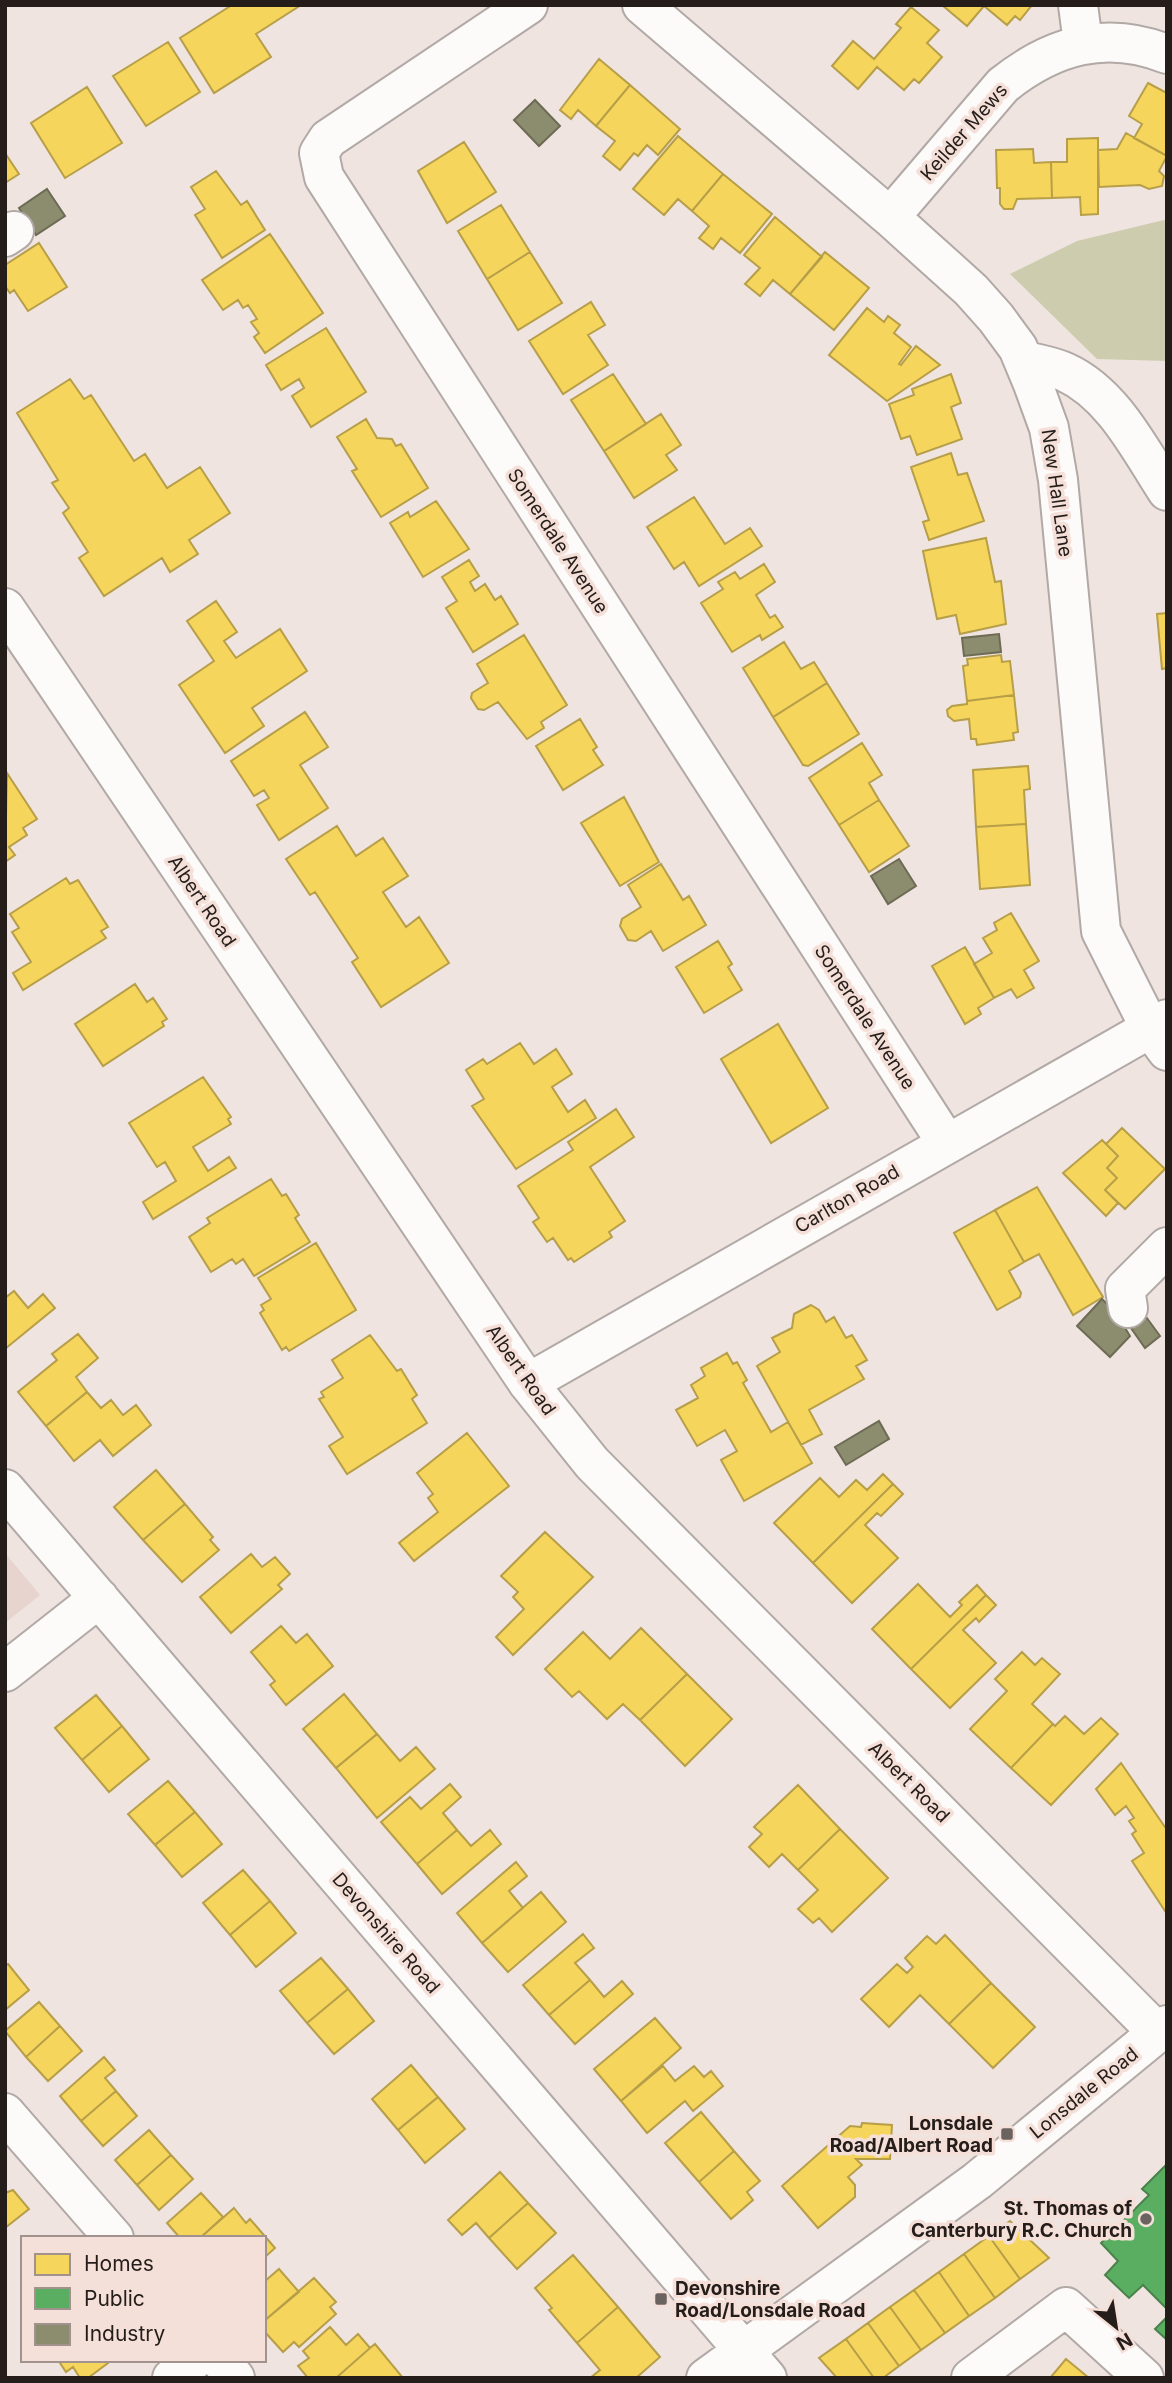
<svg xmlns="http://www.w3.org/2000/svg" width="1172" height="2383" font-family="Inter,sans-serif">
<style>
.education{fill:#e7d4ce}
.forest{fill:#cdccaf}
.homes{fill:#f6d55c;stroke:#b79e48;stroke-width:2}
.public{fill:#5aae61;stroke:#4a824c;stroke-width:2}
.industry{fill:#8c8c6e;stroke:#6d6b55;stroke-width:2}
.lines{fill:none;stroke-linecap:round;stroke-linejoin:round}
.minor-casing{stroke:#b1a9a5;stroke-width:42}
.minor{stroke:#fdfbfa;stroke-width:38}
.poi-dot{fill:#6b635f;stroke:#f5e0d9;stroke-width:2.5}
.labels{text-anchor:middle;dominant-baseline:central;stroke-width:7;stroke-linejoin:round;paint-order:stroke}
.street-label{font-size:19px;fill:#241d1a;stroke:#f5e0d9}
.poi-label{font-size:19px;font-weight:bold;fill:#241d1a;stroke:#f5e0d9;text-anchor:end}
</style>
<rect width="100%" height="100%" fill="#efe4df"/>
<path class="education" d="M5,1553L40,1595L5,1623Z"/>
<path class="forest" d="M1164,220L1167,222V361L1097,359L1010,274L1077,241Z"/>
<path class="homes" d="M232,5H301L256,34L271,57L214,93L180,38Z
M942,5H1032L1020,20L1015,16L1007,25L984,6L967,26Z
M911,7L939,30L927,43L942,57L919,83L914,79L904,90L877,67L858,89L832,66L853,41L874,59L901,28L896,24Z
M168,42L200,92L146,126L113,76Z
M599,59L630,85L596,126L578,110L571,119L560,110Z
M1148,83L1167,93V156L1134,138L1142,124L1129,116Z
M630,85L680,129L658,155L647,145L638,156L634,153L620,170L603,156L615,141L596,126Z
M87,87L122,143L65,178L31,123Z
M1126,133L1167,156L1159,171L1164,176L1162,186L1149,189L1140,185L1099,187L1098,150L1117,149Z
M678,136L723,174L692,211L678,199L664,215L633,189Z
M1098,138V214L1081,215L1080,197L1052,198L1051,162H1067V139Z
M464,142L496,192L447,223L418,171Z
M1033,149L1034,163L1051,162L1052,198L1017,199L1013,209H1004L1000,204V188H997L996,150Z
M5,153L19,174L5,183Z
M216,171L241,205L247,201L265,230L222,258L195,215L205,209L191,187Z
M723,174L772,214L740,253L721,238L713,249L699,238L709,226L692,211Z
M501,205L530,252L487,279L458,231Z
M775,217L822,257L790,294L773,280L760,296L745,284L760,268L744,255Z
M270,234L323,313L265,353L254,337L259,333L251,322L257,319L248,305L243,308L238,300L223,310L202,280Z
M39,243L67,287L28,311L14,290L10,293L5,286V265Z
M530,252L562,303L518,330L487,279Z
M825,252L869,288L834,330L790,294Z
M591,302L605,325L588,335L608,365L563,394L529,341Z
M867,308L884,322L888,316L900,325L894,333L911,347L899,364L901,365L916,346L940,365L887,401L829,355Z
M326,328L366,392L311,427L292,396L304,388L299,379L281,390L266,365Z
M613,374L646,424L604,451L571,400Z
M951,374L961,403L951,407L962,439L917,455L910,436L901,439L889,404L914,395L912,389Z
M70,379L84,399L91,395L134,461L145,454L167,488L200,467L230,513L189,540L198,554L170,572L162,558L104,596L79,558L88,552L63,513L69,508L52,483L58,480L17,413Z
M661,414L681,445L666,455L677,470L634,498L604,451Z
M366,419L377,438L392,439L396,446L401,444L428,488L381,517L352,471L357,469L337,437Z
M951,453L958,475L967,473L984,521L929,540L923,522L929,520L911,467Z
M694,497L725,544L750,528L762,546L699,586L684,562L674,569L647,527Z
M436,501L469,549L423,577L390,523L408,512L410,517Z
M986,538L995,582L1001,581L1006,624L960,634L956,615L937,619L923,551Z
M469,560L479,576L470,582L475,591L485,584L495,600L501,596L518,624L473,652L446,608L457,601L442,577Z
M764,564L775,582L756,595L770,618L775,615L783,627L762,640L760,635L732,652L701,603L723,589L718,582L735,572L740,579Z
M216,601L237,632L224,641L236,658L280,629L307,671L252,708L264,726L225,753L179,685L214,661L187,621Z
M1167,613V668L1162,669L1157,614Z
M524,635L567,705L541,722L544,728L527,739L498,702L484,710L478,709L471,698L472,693L488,683L477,664Z
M784,642L801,669L814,662L827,683L773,717L743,668Z
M1001,655L1002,662L1010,661L1014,695L967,701L963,666L968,665L967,659Z
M827,683L859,734L808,766L803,765L773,717Z
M1014,695L1018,732L1013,733L1014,740L977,745L976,739H971L969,719L954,721L948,716L947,710L952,706L967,704V701Z
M305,712L328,747L300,765L328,808L279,840L257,805L269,798L264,790L254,796L231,761Z
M580,719L597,747L593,750L603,765L563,790L536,746Z
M862,743L882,775L869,783L879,800L839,825L809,778Z
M1028,766L1030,789L1024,790L1026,824L976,827L973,770Z
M7,773L37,819L23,828L27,835L9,847L15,855L5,862Z
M624,797L659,862L620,886L581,823Z
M879,800L909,846L869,872L839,825Z
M1026,824L1030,885L980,889L976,827Z
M337,826L356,856L383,838L408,876L383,892L406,927L419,917L449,963L381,1007L352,962L358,958L315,892L310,895L286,859Z
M661,864L683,900L689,896L706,925L663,951L651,931L636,941L628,940L620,926L622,919L641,907L628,885Z
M66,878L70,884L78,880L108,927L101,931L106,938L23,990L13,973L31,962L12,932L19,928L10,914Z
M1011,913L1039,961L1024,970L1034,988L1017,998L1011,989L994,998L974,964L992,953L983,938L997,930L994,923Z
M718,941L732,964L728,967L742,990L704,1013L676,967Z
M965,947L994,998L978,1008L981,1014L965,1024L932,966Z
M135,984L147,1002L153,998L167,1019L162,1022L164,1026L103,1066L75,1024Z
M778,1024L828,1108L771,1143L721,1059Z
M520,1043L534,1064L556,1049L572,1074L552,1087L568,1112L585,1100L596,1118L516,1169L472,1106L484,1099L466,1070L483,1059L487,1064Z
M203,1077L231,1117L228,1119L231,1124L193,1147L208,1171L229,1157L236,1168L153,1219L143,1202L176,1181L165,1162L157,1167L129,1123Z
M616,1109L634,1137L590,1167L625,1221L609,1232L612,1237L574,1262L571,1258L568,1260L553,1238L547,1242L533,1222L539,1218L518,1186L573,1150L568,1142Z
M1122,1128L1165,1169L1125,1209L1105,1190L1117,1178L1107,1168L1118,1156L1106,1144Z
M1102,1140L1118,1156L1107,1168L1117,1178L1105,1190L1118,1203L1106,1216L1063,1173Z
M271,1179L282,1196L286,1194L299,1215L295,1218L310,1242L254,1276L243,1259L236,1264L232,1259L211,1272L189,1237L210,1223L207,1218Z
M1037,1187L1103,1297L1073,1315L1039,1254L1024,1262L995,1210Z
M995,1210L1024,1262L1009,1271L1021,1293L1020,1297L997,1310L954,1233Z
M316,1243L356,1310L289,1351L286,1347L282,1350L260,1313L264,1310L261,1305L271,1299L258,1278Z
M14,1291L28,1308L43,1294L55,1308L5,1349V1298Z
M811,1305L819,1310L826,1322L834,1317L846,1338L852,1335L867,1360L856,1366L864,1379L809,1410L822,1434L801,1445L757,1366L780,1352L772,1338L792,1328L794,1314Z
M78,1334L98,1358L76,1377L87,1392L46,1426L18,1392L57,1360L52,1354Z
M370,1335L397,1371L401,1369L417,1395L412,1399L427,1423L347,1474L329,1446L343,1437L319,1399L324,1397L321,1392L343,1378L332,1360Z
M727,1353L733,1364L737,1362L747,1380L743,1383L771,1432L788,1422L812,1463L744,1501L721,1460L737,1451L725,1430L697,1446L676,1410L698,1398L691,1385L705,1376L701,1368Z
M87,1392L101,1408L111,1400L123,1415L136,1405L151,1425L113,1456L100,1440L74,1461L46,1426Z
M467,1433L509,1486L414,1561L399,1543L438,1512L428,1498L433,1494L417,1473Z
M156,1470L185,1504L143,1540L114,1507Z
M883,1474L893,1484L813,1563L774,1523L820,1478L839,1497L856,1480L867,1490Z
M893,1484L903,1494L881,1516L877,1513L865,1525L898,1558L852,1603L813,1563Z
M185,1504L213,1537L210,1540L219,1550L182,1582L143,1540Z
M545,1532L593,1577L513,1655L496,1637L524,1609L513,1597L518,1592L501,1576Z
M251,1554L262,1567L275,1557L290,1574L278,1585L282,1589L231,1633L200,1597Z
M918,1584L950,1617L962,1605L959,1602L977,1585L986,1595L911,1669L872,1629Z
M986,1595L996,1605L979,1622L976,1618L963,1630L996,1663L950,1708L911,1669Z
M281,1626L296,1643L307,1634L333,1666L286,1705L270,1685L275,1681L251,1652Z
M641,1628L687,1674L640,1720L623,1704L607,1719L579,1691L572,1697L545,1669L583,1632L610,1659Z
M1022,1652L1035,1665L1042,1658L1060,1674L1032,1704L1053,1724L1011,1768L970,1729L1007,1691L995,1679Z
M687,1674L732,1719L685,1766L640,1720Z
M344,1694L377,1734L336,1768L303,1729Z
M96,1695L122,1726L82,1760L55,1728Z
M1065,1716L1084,1734L1101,1718L1118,1734L1051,1805L1011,1768L1053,1724L1055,1726Z
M122,1726L149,1759L109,1792L82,1760Z
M377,1734L400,1761L416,1747L435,1769L377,1818L336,1768Z
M1121,1763L1167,1830V1914L1132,1861L1144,1853L1132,1834L1136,1831L1129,1821L1134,1818L1126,1806L1115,1815L1096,1789Z
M168,1781L195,1812L155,1845L128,1814Z
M450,1784L461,1797L443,1813L457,1830L417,1864L381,1822L410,1797L421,1809Z
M798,1785L840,1829L798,1870L782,1854L769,1867L749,1847L762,1834L754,1827Z
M195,1812L222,1844L182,1877L155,1845Z
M840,1829L888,1878L832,1932L819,1918L813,1923L798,1909L818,1890L798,1870Z
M457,1830L471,1846L490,1830L501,1844L442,1894L417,1864Z
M516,1862L527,1876L509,1891L523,1908L482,1943L457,1913Z
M243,1870L270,1901L230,1935L203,1903Z
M541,1892L566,1922L508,1972L482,1943Z
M270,1901L296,1933L256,1967L230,1935Z
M583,1934L594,1948L575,1963L590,1980L549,2015L523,1985Z
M945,1935L991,1983L949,2024L920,1995L889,2027L861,1999L897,1964L907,1973L913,1967L905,1958L927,1936L936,1944Z
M321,1958L348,1989L307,2023L280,1991Z
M8,1964L29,1990L5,2010V1966Z
M590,1980L604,1997L622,1981L633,1994L575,2044L549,2015Z
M991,1983L1035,2027L993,2068L949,2024Z
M348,1989L374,2021L334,2054L307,2023Z
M39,2002L60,2026L26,2057L5,2031Z
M655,2018L681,2048L621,2101L594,2069Z
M60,2026L82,2051L48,2081L26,2057Z
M104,2057L115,2070L105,2078L116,2091L81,2121L60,2096Z
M411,2065L438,2097L398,2130L372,2099Z
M663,2066L675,2081L694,2066L704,2077L711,2071L723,2086L693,2111L685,2101L647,2133L621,2101Z
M116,2091L137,2116L103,2146L81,2121Z
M438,2097L465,2129L425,2163L398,2130Z
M701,2112L734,2151L699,2182L665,2143Z
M862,2123L892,2125L890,2159H856L862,2165L848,2177L855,2185V2197L818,2228L782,2186L850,2126L861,2127Z
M149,2130L171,2155L137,2185L115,2160Z
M734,2151L760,2181L747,2192L753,2200L731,2219L699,2182Z
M171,2155L193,2179L159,2210L137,2185Z
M500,2172L528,2203L489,2238L476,2223L462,2235L448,2220Z
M13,2190L29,2209L5,2228V2193Z
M201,2193L223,2217L200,2238H180L167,2223Z
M528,2203L556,2233L517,2269L489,2238Z
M234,2208L246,2223L250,2219L275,2248L264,2258V2238H200Z
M1010,2221L1049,2258L1020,2279L989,2236Z
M989,2236L1020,2279L995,2298L964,2254Z
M964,2254L995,2298L969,2316L939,2272Z
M573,2255L618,2307L577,2343L549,2310L552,2308L535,2288Z
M279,2269L299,2292L264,2321V2282Z
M939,2272L969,2316L945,2333L914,2290Z
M314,2278L336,2302L330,2307L336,2314L299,2347L294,2342L283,2352L264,2331V2321Z
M914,2290L945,2333L921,2350L890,2307Z
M618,2307L660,2357L636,2378H590L600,2370L577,2343Z
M890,2307L921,2350L899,2366L868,2323Z
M868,2323L899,2366L883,2378H874L846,2339Z
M330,2327L346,2345L358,2334L370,2348L336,2378H308L298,2366L309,2358L303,2351Z
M846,2339L874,2378H837L819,2358Z
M375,2344L403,2378H336L370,2348Z
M1066,2359L1089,2378H1050Z
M58,2360H106L108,2363L88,2378H80L73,2367L66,2372Z"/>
<path class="public" d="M1167,2164V2309L1143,2285L1129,2298L1105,2275L1118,2261L1101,2243L1149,2195L1142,2189Z
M1167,2317V2340L1155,2329Z"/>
<path class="industry" d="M535,100L560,126L539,146L514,120Z
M47,189L65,216L36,235L19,208Z
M999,634L1001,652L964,656L962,638Z
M899,859L916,886L888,904L871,876Z
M1102,1299L1116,1313L1130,1336L1110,1357L1077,1326Z
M1141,1310L1160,1336L1145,1348L1126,1321Z
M879,1421L889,1439L846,1465L835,1447Z"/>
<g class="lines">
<defs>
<path id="minor" d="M528,5L328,139L319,153L324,177L946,1142
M642,5L890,217L971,290L996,318L1018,348L1033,384L1049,428L1058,480L1101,931L1150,1028L1167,1051
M1078,5L1083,43
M890,217L1003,85C1053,45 1106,30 1167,54
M5,237L14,231
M1023,360C1036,364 1052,366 1065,372C1113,394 1139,448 1167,491
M5,608L528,1383L592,1463L1157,2032
M1128,1308L1125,1289L1167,1247
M528,1383L1167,1019
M5,1489L767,2378
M5,1672L99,1598
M5,2113L114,2238
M220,2360L235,2378
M172,2378L194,2360
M706,2378L977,2181L1167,2025
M971,2378L1066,2307L1144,2378"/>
</defs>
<use href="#minor" class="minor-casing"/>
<use href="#minor" class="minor"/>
</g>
<g class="poi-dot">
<rect x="1000" y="2127" width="14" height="14" rx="3.5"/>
<circle cx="1146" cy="2219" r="7"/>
<rect x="654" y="2292" width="14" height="14" rx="3.5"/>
</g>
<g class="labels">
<g class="street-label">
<text transform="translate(964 132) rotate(-49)">Keilder Mews</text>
<text transform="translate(1057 493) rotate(82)">New Hall Lane</text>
<text transform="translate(558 541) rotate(57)">Somerdale Avenue</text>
<text transform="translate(202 901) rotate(56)">Albert Road</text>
<text transform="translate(865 1017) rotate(57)">Somerdale Avenue</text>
<text transform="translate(847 1199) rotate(-30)">Carlton Road</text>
<text transform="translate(521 1370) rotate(55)">Albert Road</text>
<text transform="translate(909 1782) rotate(45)">Albert Road</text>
<text transform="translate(386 1933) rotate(49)">Devonshire Road</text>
<text transform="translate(1084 2093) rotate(-39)">Lonsdale Road</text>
</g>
<g class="poi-label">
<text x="993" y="2123">Lonsdale<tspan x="993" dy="22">Road/Albert Road</tspan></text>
<text x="1132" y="2208">St. Thomas of<tspan x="1132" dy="22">Canterbury R.C. Church</tspan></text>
<text x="675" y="2288" text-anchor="start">Devonshire<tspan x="675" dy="22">Road/Lonsdale Road</tspan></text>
</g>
</g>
<rect width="1172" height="2383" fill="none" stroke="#241d1a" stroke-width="14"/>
<rect x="21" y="2236" width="245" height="126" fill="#f5e0d9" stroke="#a1928d" stroke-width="2"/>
<rect x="35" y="2254" width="35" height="21" fill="#f6d55c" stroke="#a1928d" stroke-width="2"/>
<text x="84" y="2271" font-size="21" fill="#241d1a">Homes</text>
<rect x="35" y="2288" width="35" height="21" fill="#5aae61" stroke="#a1928d" stroke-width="2"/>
<text x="84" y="2306" font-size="21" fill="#241d1a">Public</text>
<rect x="35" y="2324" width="35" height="21" fill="#8c8c6e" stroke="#a1928d" stroke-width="2"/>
<text x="84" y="2341" font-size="21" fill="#241d1a">Industry</text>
<g transform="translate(1116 2327) rotate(150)" stroke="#f5e0d9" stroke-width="5" paint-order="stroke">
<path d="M0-5L12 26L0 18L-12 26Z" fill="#241d1a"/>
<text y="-10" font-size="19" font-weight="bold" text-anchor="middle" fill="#241d1a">N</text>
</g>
</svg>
